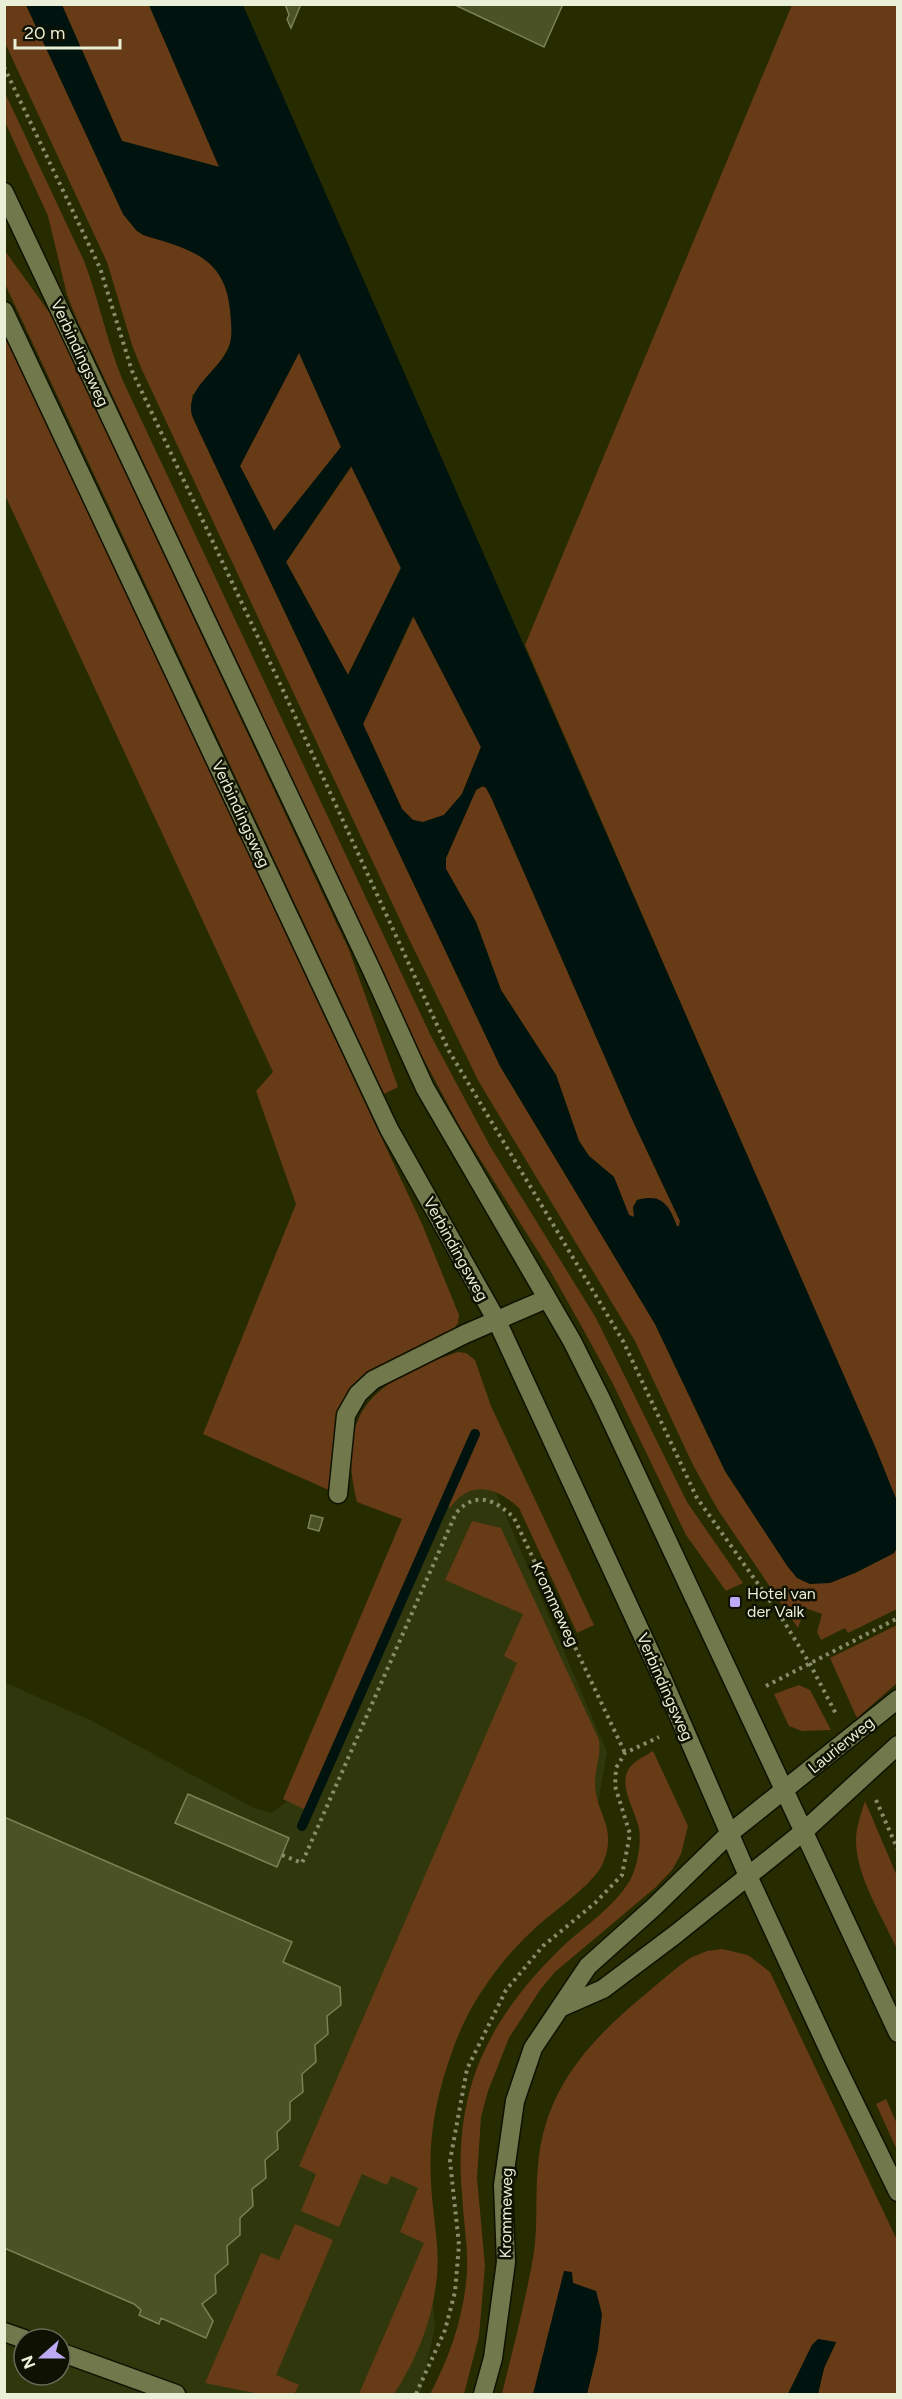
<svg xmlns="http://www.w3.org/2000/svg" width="902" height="2399" font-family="Figtree,sans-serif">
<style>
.built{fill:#31370d;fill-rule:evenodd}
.green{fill:#673b16}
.water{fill:#00130e;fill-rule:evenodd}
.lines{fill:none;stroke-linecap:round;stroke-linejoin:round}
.stream{stroke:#00130e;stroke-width:10}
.building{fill:#4b5226;stroke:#7a8254;stroke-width:1.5}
.minor-casing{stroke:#0f1200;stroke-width:21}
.path{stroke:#878c6a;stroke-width:4;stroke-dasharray:3 4.5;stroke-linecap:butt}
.minor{stroke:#71794c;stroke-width:18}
.poi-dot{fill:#bea9f4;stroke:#0f1202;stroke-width:2}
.labels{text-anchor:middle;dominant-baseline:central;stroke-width:5;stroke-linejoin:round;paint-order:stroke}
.street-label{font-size:16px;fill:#eaefd7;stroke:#0f1202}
.poi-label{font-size:16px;fill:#eaefd7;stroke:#0f1202;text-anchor:start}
</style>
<rect width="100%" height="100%" fill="#262b00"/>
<path class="built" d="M468,1427L607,1752L587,1864L472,1977L417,2106L435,2327L420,2394H5L4,1682L90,1720L254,1808L272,1813L304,1788ZM24,2339H60V2375H24Z"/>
<path class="green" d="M4,5H26L123,214L137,231C157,239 180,244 198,254C208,260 218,269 223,280C231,298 237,330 228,348C220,366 204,381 192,396L199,431L500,1066L655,1324L725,1471L788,1567L855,1573L894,1553L897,1548V1609L848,1633L845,1628L821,1640L817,1632L822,1614L805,1608L798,1628L718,1510L693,1465L635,1341L479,1082L409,939L142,370L132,345L107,262L5,43Z
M62,5H149L220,167L122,141Z
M792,5H897V1501L525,645Z
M5,93L84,261C99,300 107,342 123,381L430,1034L490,1146L596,1318L687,1502L743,1583L726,1591L686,1535L612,1382L583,1329L551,1272L460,1127L421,1054L78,322L67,295L48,216L5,122Z
M5,251L52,316L349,950L398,1087L384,1094L5,284Z
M4,334L422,1224L459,1315L458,1323L453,1330L360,1385L331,1491L203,1434L296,1204L256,1091L273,1072L5,495Z
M299,352L341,447L274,531L240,466Z
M352,466L401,568L348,675L286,562Z
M414,616L481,747L462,794L444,815L423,822L413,820L402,809L363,724Z
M481,787H486L491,797L632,1119L680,1221L679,1226L677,1227L669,1209L656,1198L634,1217L629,1215L614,1177L589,1156L579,1141L556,1075L501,990L476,922L446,869V858L476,790Z
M458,1352L466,1353L475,1360L491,1406L594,1625L577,1633L519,1508C497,1487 470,1479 450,1508L445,1502L308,1811L283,1799L402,1519L357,1502C334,1409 378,1379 458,1352Z
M472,1521L501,1528L599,1740C601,1756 595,1769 595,1784C596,1815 618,1827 603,1863C595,1884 549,1914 531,1932C497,1964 467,2007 452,2052C437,2093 428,2137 431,2181C432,2213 440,2244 437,2276C433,2319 417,2359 394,2394H359L424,2243L400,2232L418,2188L391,2176L387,2185L362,2174L339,2227L301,2211L316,2174L299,2166L517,1663L504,1656L523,1614L445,1580Z
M897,1625V1683L857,1718L830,1658Z
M799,1685L810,1690L831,1730L802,1731L789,1726L774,1694Z
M653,1751L688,1826L681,1854L672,1870L656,1887L555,1972L540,1990L509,2038L488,2091L481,2117L477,2178L485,2266L479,2336L464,2394H430C450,2357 465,2313 467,2270C468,2244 463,2219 462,2193C458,2152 462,2107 477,2068C494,2024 523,1986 556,1953C579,1929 626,1901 635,1868C639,1856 641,1839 639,1828C635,1810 617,1784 630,1767C636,1760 645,1756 653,1751Z
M865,1801L897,1876V1949C883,1918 856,1876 856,1841C856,1827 861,1814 865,1801Z
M722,1949L748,1955L770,1972L897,2240V2394H818L824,2368L836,2343L818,2339L812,2345L788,2394H587L598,2349L539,2378L533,2394H502C513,2348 526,2300 534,2252C538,2224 535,2194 538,2166C544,2091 587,2043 642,1997C659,1983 674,1969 692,1957L707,1951Z
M886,2099L897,2124V2150L876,2104Z
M295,2224L333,2240L276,2375L299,2385L294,2394H260L205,2383L261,2253L279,2260Z"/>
<path class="water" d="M26,5H62L122,141L219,167L149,5H243L874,1444L897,1501V1548L894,1553L855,1573L830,1583L810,1584L797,1578L788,1567L725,1471L655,1324L500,1066L199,431C196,424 191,416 191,409C190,385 220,369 229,347C233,336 231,322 230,310C225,256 188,249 143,235L137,231L123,214ZM299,353L341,447L274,531L240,466ZM351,466L401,568L348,675L286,562ZM413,616L481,747L462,794L444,815L423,822L413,820L402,809L363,724ZM483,786L486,788L491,797L632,1119L680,1221L679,1226H677C669,1205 662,1193 637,1200L633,1207L634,1217L629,1215L614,1177L589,1156L579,1141L556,1075L501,990L476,922L446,869V858L476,790Z
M564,2271L572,2272L573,2283L596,2291L602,2314L598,2349L587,2394H533Z
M818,2339L836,2342L824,2368L818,2394H788L812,2345Z"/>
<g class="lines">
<path class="stream" d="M302,1826L475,1434"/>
</g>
<path class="building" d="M285,4H301L291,28L287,19L289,15Z
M453,4H563L544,47Z
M311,1515L323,1518L319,1531L308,1528Z
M188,1794L289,1838L277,1867L175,1823Z
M4,1817L292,1942L283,1962L340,1987L341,2005L327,2016L328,2034L315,2045L316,2062L302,2074L303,2092L290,2102V2120L277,2132L278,2149L265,2160L266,2178L252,2189L253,2206L240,2218V2235L227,2246L228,2264L215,2275L216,2293L202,2304L213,2321L206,2338L161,2318L159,2324L139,2315L141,2310L134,2304L4,2248Z"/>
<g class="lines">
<defs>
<path id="minor" d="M4,192L372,971L425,1088L572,1341L602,1401L898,2033
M4,311L389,1129L497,1321L663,1680L748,1876L833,2059L898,2192
M338,1494L346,1415L358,1394L373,1380L465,1334L546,1299
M562,2007L603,1989L676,1934L803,1832L898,1745
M4,2332L24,2339
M60,2352L176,2394
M483,2394L493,2358L506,2262L503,2185L515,2101L533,2048L588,1966L654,1907L730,1833L898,1699"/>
</defs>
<use href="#minor" class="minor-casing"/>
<path class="path" d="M4,67L100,268L132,371L282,688L449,1051L623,1341L697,1498L778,1612L810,1664L836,1714
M766,1686L898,1618
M876,1800L898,1850
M282,1855L302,1863L456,1513C476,1490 496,1500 514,1518L625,1753
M416,2394L445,2330L455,2292L459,2245L450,2161L467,2069L506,1990L543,1946L595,1903L622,1875L630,1834L615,1786L616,1768L625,1753L659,1737"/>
<use href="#minor" class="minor"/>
</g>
<rect class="poi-dot" x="729" y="1596" width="12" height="12" rx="3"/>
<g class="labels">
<g class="street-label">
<text transform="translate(80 353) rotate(65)">Verbindingsweg</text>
<text transform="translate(241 814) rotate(65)">Verbindingsweg</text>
<text transform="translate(456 1249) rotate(61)">Verbindingsweg</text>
<text transform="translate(555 1604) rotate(65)">Krommeweg</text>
<text transform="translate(665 1687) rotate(66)">Verbindingsweg</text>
<text transform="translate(841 1745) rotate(-39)">Laurierweg</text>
<text transform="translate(506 2213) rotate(-89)">Krommeweg</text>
</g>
<g class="poi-label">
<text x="747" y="1593">Hotel van<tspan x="747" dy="18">der Valk</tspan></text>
</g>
</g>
<rect width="902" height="2399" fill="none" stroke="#eaefd7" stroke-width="12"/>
<g transform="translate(42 2357) rotate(249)"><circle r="28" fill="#0f1202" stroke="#676a57" stroke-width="1.5"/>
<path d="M0-4.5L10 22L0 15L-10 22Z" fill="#bea9f4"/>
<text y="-9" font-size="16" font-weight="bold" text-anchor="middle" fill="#eaefd7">N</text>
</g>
<path d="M15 39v9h105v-9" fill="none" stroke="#eaefd7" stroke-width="3"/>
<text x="24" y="39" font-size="18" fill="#eaefd7" stroke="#0f1202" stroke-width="4.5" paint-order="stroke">20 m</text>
</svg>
